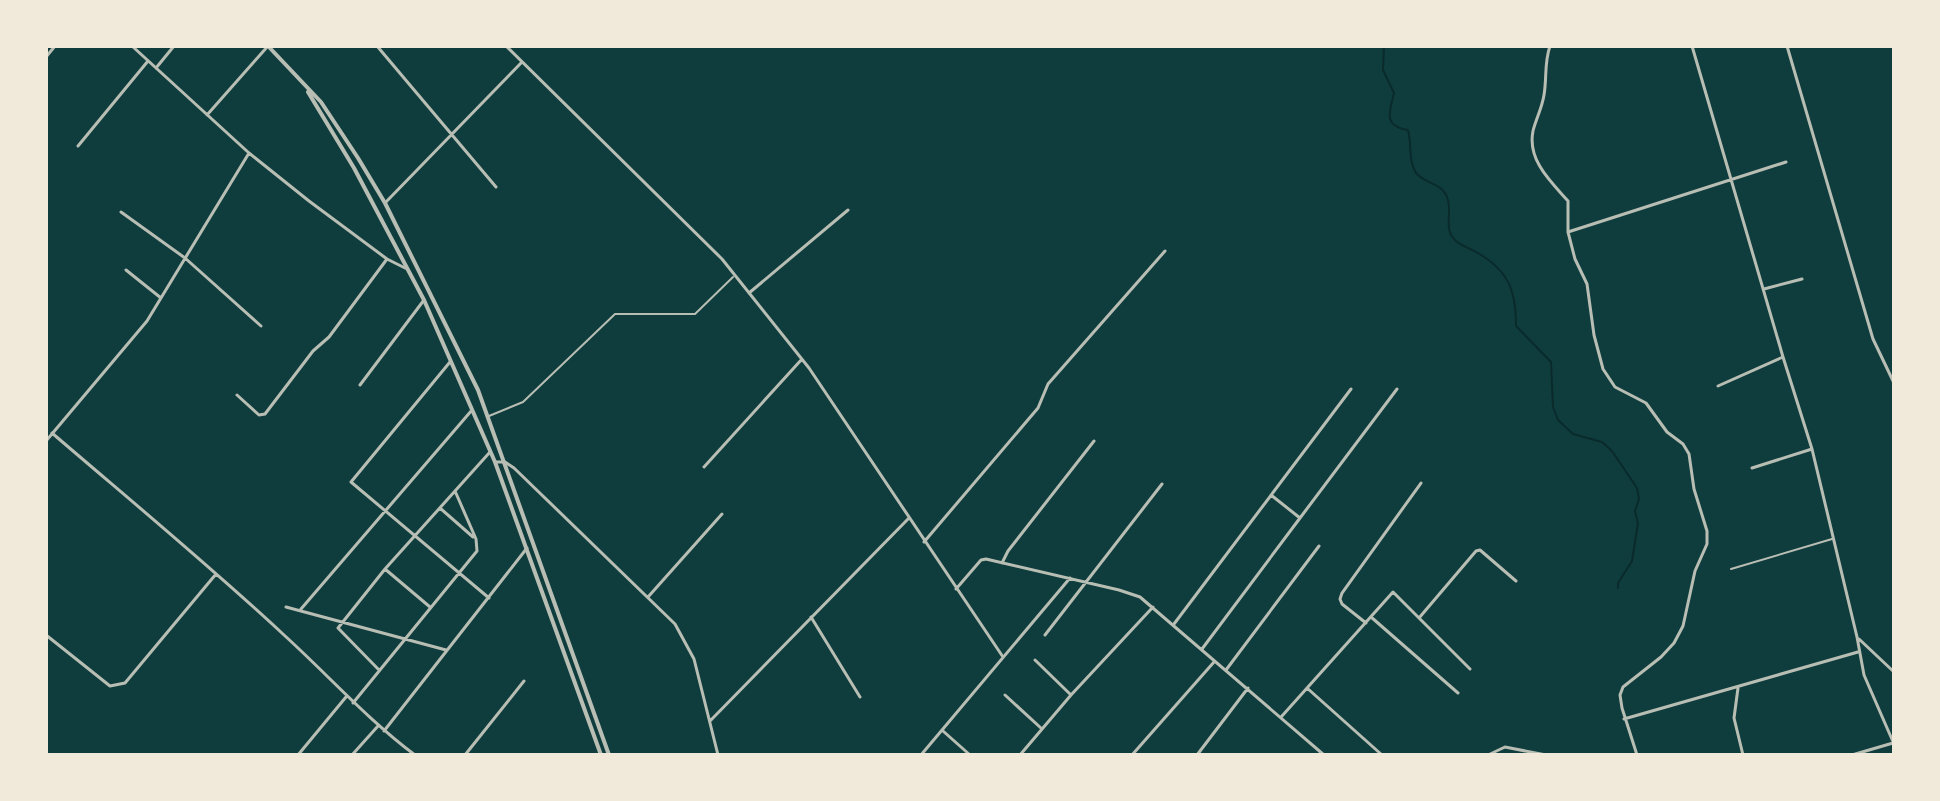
<svg xmlns="http://www.w3.org/2000/svg" width="1940" height="801" font-family="Merriweather,serif">
<style>
.lines{fill:none;stroke-linecap:round;stroke-linejoin:round}
.stream{stroke:#0a2a2b;stroke-width:2}
.service{stroke:#b8beb3;stroke-width:2}
.minor{stroke:#b8beb3;stroke-width:3}
.tertiary{stroke:#b8beb3;stroke-width:4}
</style>
<rect width="100%" height="100%" fill="#0f3d3e"/>
<g class="lines">
<path class="stream" d="M1384,46L1383,70L1394,93C1390,111 1382,126 1408,130C1412,144 1408,161 1416,173C1426,185 1443,182 1448,200C1452,214 1443,230 1456,241C1462,246 1471,249 1478,253C1509,271 1516,291 1516,326L1551,362L1553,407L1558,420L1573,434L1602,442L1612,451L1637,488L1639,499L1635,511L1638,523L1632,561L1618,583V588"/>
<path class="service" d="M489,416L523,402L615,314H695L733,277
M1731,569L1832,539"/>
<path class="minor" d="M132,46L249,153L309,201L387,259
M377,46L496,187
M506,46L722,259L809,368L1003,657
M1550,46C1544,63 1547,78 1544,95C1542,108 1536,119 1533,131C1527,160 1551,182 1568,201V232L1575,259L1587,284L1594,335L1603,369L1615,387L1646,403L1667,432L1683,444L1689,454L1694,489L1707,531V544L1695,571L1683,626L1674,643L1661,657L1623,687L1620,695L1622,708L1637,755
M1692,46L1783,357L1812,449L1857,637L1864,675L1894,744
M1787,46L1873,339L1894,383
M46,57L55,46
M156,68L174,46
M207,115L268,46
M78,146L148,61
M385,203L522,62
M121,212L185,258L261,326
M1568,232L1786,162
M126,270L161,298
M1764,289L1802,279
M749,293L848,210
M450,362L351,482L489,598
M360,385L424,300
M1718,386L1783,357
M237,395L259,415L265,414L313,351L329,337L387,259L405,268
M52,433C130,500 209,565 284,635C328,675 367,719 415,755
M46,441L147,321L249,153
M495,462H505L514,468L675,624L694,659L718,755
M704,467L802,359
M1752,468L1812,449
M440,508L473,537
M1300,518L1397,389
M924,542L1038,408L1048,384L1165,251
M1002,563L1008,551L1094,441
M385,569L430,607
M956,589L981,560L986,559L1119,590L1140,597L1324,755
M648,597L722,514
M286,607L446,650
M301,609L472,410
M811,617L860,697
M1371,617L1458,693
M1419,618L1476,551L1480,550L1516,581
M1366,623L1342,604L1340,599L1342,593L1421,483
M1174,624L1351,389
M46,635L110,686L125,683L216,574
M1045,635L1162,484
M1859,639L1894,672
M1202,649L1300,518L1271,495
M1035,660L1071,695
M379,670L338,628L385,569L490,452
M1226,670L1319,546
M1307,688L1382,755
M1738,688L1734,718L1743,755
M1005,695L1042,729
M353,703L477,551L476,539L455,491
M1282,716L1393,592L1470,669
M1624,719L1858,652
M710,721L909,518
M384,731L527,548
M943,731L970,755
M298,755L346,697
M352,755L378,726
M465,755L524,681
M921,755L1070,578
M1020,755L1071,695L1153,607
M1132,755L1214,662
M1197,755L1248,688
M1488,755L1505,747L1546,755
M1852,755L1893,743"/>
<path class="tertiary" d="M268,46L321,102L358,158L385,203L478,390L609,755
M308,92L354,168L424,300L495,462L601,755"/>
</g>
<rect width="1940" height="801" fill="none" stroke="#f1e9da" stroke-width="96"/>
</svg>
